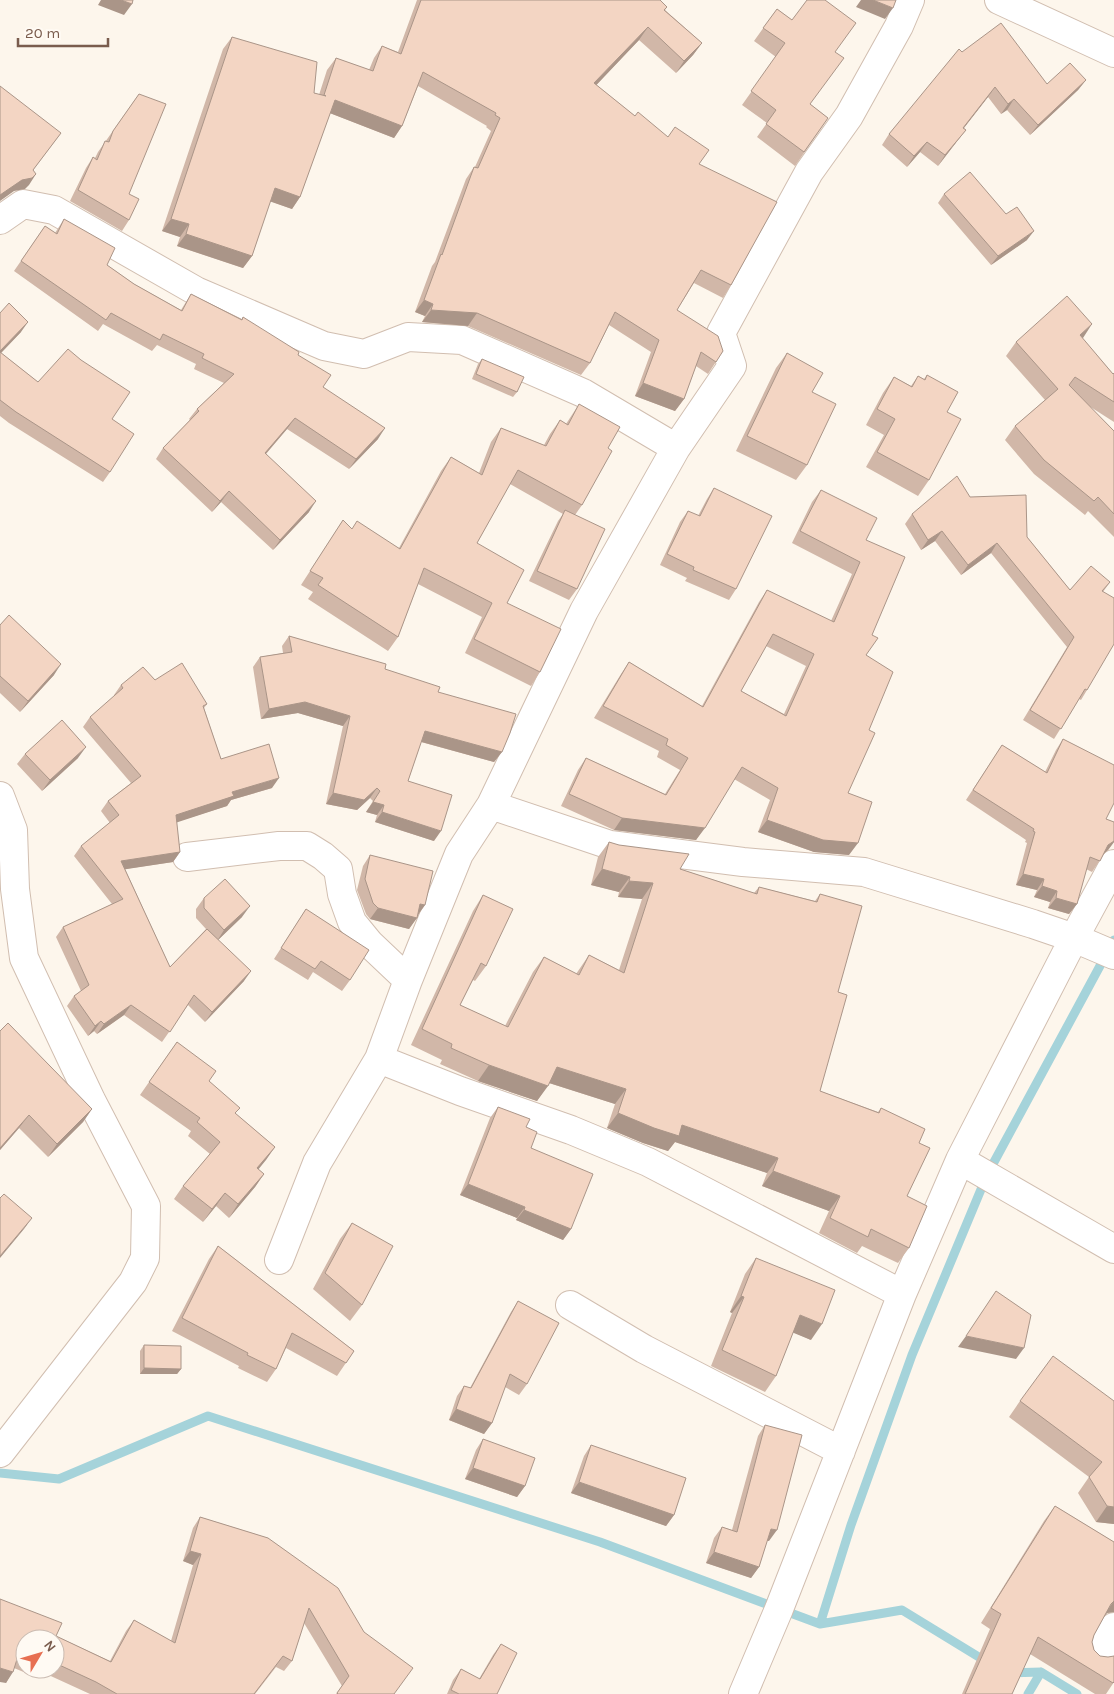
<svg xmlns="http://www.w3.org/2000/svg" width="1114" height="1694" font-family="Karla,sans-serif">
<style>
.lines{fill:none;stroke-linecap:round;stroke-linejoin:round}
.stream{stroke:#a5d3da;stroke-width:9}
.minor-casing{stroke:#d1beb0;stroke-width:30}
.minor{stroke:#fff;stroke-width:28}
.wall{fill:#d1b7a8;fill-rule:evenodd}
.shaded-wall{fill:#aa9588}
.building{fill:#f3d5c3;stroke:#aa9588;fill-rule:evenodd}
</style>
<rect width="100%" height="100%" fill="#fdf6ec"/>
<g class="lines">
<path class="stream" d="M0,1473L59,1479L208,1416L600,1542L820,1624L902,1610L987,1662
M820,1624L851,1525L912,1355L987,1175L1114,940
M1011,1673L1041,1672L1077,1694
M1028,1694L1041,1672"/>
<defs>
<path id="minor" d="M999,0L1114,53
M0,220L23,204L54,210L196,291L324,346L364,354L408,337L462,340L583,393L676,448
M0,796L13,830L15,889L24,958L91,1100L146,1206L145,1258L133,1282L0,1453
M491,805L610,845L743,862L864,872L1033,924L1074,938L1114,955
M187,857L279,846H307L323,856L338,869L342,894L352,922L370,944L408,980
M379,1059L460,1091L571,1130L648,1162L902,1294
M960,1160L1114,1249
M279,1260L317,1163L379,1059L408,980L459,854L491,805L584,611L676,448L732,366L721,333L809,172L849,116L899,26L910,0
M570,1305L644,1349L841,1451
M1097,1657L1114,1627
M743,1694L779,1609L902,1294L960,1160L1074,938L1114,864"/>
</defs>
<use href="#minor" class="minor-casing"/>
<use href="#minor" class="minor"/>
</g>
<path class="wall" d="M417,0H660L667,7L665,10L702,43L693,55L676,73L639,40L596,85L635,116L699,164L731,285L723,298L694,283L677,310L723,351L708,374L696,366L684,399L675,411L635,396L651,352L609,325L590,363L581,375L468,326L422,322L425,316L415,312L432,266L435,262L466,179L474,167H475L491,131L486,127L487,126L418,86L402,126L394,138L330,113L300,197L292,209L270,201L252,256L243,268L177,246L180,237L162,231L223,49L232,37L314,93L319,95L327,70L336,58L369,70L374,58L382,46L398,52Z
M777,9L835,52L810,104L828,118L795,166L757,137L767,123L742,105L776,57L754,41Z
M962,52L1047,84L1086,80L1078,90L1030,135L1007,110L1001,114L988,97L964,128L966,130L958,140L938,166L920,152L907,167L882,145L889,134Z
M139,94L129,194V220L122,231L70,201L86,168L93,157L95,158L98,152Z
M944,194L1006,214L1027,240L991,265L938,203Z
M64,219L107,265L134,284L181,310L191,294L242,319L243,317L298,355L323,387L378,439L349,469L287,429L266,454L309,512L273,550L221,502L212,512L156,459L163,448L190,420L189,419L197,409L224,383L194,369L196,364L157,345L152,351L103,324L98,331L14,271L45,226L55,233Z
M0,313L21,332L1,353L38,382L112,419L110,472L103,482L9,423L0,416Z
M1082,338L1113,374L1114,373V422L1089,406L1114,431V537L1088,511L1085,515L1034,474L1005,440L1015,426L1045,400L1006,356L1016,342Z
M787,353L812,392L807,465L796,480L736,451L776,368Z
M482,359L517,392L513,397L472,379L478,364Z
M927,375L947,412L929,480L918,496L866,467L884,435L866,425L883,393L894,377L911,386L918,376L924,379Z
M579,404L608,448L582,505L575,515L577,589L569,600L529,581L558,521L563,514L510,484L477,543L507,603L540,672L531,686L465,653L482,617L418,584L398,637L388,651L308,599L313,592L301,585L343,520L352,529L399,548L441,471L451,457L479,473L491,442L501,428L544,445L550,434L560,420L566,424Z
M714,488L736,589L729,600L685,581L687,578L660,565L680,522L688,511L698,516L707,499Z
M821,490L866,540L872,635L866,655L869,730L848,793L849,855L814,852L758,832L770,800L734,779L696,840L614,830L561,806L578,770L586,758L665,794L680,770L657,757L659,751L594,718L621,674L629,662L702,706L759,602L767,590L831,621L852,574L792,543L812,502ZM766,646L806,666L784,714L741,691Z
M970,497L1027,537L1070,590L1110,582L1103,592L1087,690L1081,700L1079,699L1054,739L1023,720L1067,647L991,553L961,575L935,541L921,550L905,524L912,514Z
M0,625L54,675L20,712L0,693Z
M289,636L385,669L438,692L502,752L494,762L421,742L408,781L434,841L375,822L377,815L366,812L373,801L370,798L357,810L326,804L343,726L298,713L261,719L253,667L260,657L283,653L282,646Z
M155,680L207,704L204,708L221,759L272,788L231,800L227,806L176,822L180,852L173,862L125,869L170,967L206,929L196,918V909L204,898L242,917L218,940L244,981L205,1022L188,1005L162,1042L124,1015L97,1034L94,1031L88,1036L67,1006L74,996L81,991L56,937L63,927L112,904L74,856L81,846L110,823L101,811L108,801L131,783L83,727L90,717L115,696L114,695L121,685Z
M1063,739L1106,819L1114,822V842L1108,850L1104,854L1092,872L1086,869L1077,904L1069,914L1048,908L1050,902L1034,897L1037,890L1016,885L1027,843L1025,842L1026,840L966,800L1002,745L1045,772L1056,750Z
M25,754L78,758L42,791L17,764Z
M609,842L680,869L754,893L759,887L815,901L820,894L838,992L820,1091L878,1112L881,1108L919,1143L907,1196L909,1248L898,1263L862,1246L857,1253L819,1233L829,1211L762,1186L767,1173L675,1142L668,1151L643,1143L607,1128L615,1104L549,1083L537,1101L478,1081L440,1064L442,1060L411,1045L473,911L483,895L486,966L475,981L473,980L460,1005L505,1026L533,972L544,957L576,974L589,955L619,970L642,899L618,897L619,892L591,885L598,857Z
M370,855L425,905L409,929L370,919L366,914L357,890L363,866Z
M306,909L350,980L342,991L313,972L308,980L274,959Z
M0,1031L92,1109L83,1122L48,1157L19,1128L0,1150Z
M177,1042L236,1114L275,1147L258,1169L264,1174L255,1187L229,1218L216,1206L203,1222L174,1199L183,1186L210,1154L188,1136L191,1131L140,1095Z
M498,1107L526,1127L531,1148L571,1229L563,1240L516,1220L517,1218L460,1195L490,1118Z
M352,1223L362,1305L350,1321L313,1289L340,1239Z
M218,1246L354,1351L337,1376L286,1348L276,1369L267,1382L238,1368L239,1366L172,1331L209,1259Z
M756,1258L811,1340L793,1332L776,1376L765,1392L711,1366L732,1313L730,1312L745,1274Z
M518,1301L527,1384L519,1395L505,1387L492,1423L484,1434L449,1420L457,1396L464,1386L470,1388L511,1312Z
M144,1345L181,1369L177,1374H140V1351Z
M1020,1401H1114V1524L1096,1522L1078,1493L1089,1477L1009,1417Z
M765,1425L769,1541H767L759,1567L751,1578L706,1563L714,1538L722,1527L732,1530L758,1436Z
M483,1439L525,1486L517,1497L465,1479L476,1450Z
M591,1445L674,1515L666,1526L571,1493L584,1456Z
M1055,1506L1114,1542V1612L1107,1613L1105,1615L1094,1635L1092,1642L1094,1650L1114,1682L1106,1694H1095L1030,1654L1012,1694H962L990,1629L981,1623L1044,1521Z
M200,1517L268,1538L394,1694H336L342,1686L304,1623L292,1661L284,1671L276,1667L255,1694H90L42,1672L38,1678L14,1668L6,1683L0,1599L56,1636L110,1661L126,1631L134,1620L171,1641L193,1565L183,1561L193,1528ZM25,1639H55V1669H25Z
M501,1644L497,1694H447L453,1680L461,1669L479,1679L493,1655Z"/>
<path class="shaded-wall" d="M101,0H121L132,4L124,15L98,5Z
M861,0H873L893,8L885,19L856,7Z
M648,27L639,40L586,96L594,83Z
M702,43L693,55L676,73L684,61Z
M1086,80L1078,90L1030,135L1038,125Z
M995,87L988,97L956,138L963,128Z
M1014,99L1007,110L1001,114L1008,104Z
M335,100L402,126L394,138L327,112Z
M966,130L958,140L938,166L945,155Z
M61,133L26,179L36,174L29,185L25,189L14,191L0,201V195Z
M927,142L920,152L907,167L914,156Z
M275,188L300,197L292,209L266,200Z
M171,219L189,224L180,237L162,231Z
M1034,231L1027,240L991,265L998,256Z
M186,234L252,256L243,268L177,246Z
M424,300L433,304L425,316L415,312Z
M431,310L477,313L468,326L422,322Z
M28,322L21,332L0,354V351Z
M1092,324L1083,338L1070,349L1080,335Z
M643,383L684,399L675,411L635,396Z
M295,418L287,429L257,464L265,453Z
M385,428L378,439L349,469L356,459Z
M229,491L221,502L212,512L220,501Z
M316,501L309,512L273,550L280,540Z
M942,531L935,541L921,550L928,540Z
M997,543L991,553L961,575L968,565Z
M61,664L54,675L20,712L28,701Z
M305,702L350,716L343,726L298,713L261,719L269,709Z
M425,731L502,752L494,762L418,741Z
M86,747L78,758L42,791L50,780Z
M279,778L272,788L231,800L227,806L169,825L176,815L232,792Z
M377,788L370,798L357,810L326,804L333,793Z
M373,802L384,805L377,815L366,812Z
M382,812L441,831L434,841L375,822Z
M622,818L705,828L696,840L614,830Z
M767,820L858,843L849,855L814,852L758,832Z
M1114,841V842L1108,850L1101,856L1108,845Z
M180,852L173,862L114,871L121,861Z
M602,869L630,877L619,892L591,885Z
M1023,874L1044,879L1037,890L1016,885Z
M629,881L653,883L642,899L618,897Z
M1042,886L1057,891L1050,902L1034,897Z
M1056,898L1077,904L1069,914L1048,908Z
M420,904L425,905L417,916Z
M250,906L242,917L217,941L224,930Z
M378,908L417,918L409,929L370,919Z
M251,971L244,981L205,1022L212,1012Z
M131,1005L124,1015L97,1034L104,1024Z
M101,1021L94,1031L88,1036L95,1026Z
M489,1065L548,1086L537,1101L478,1081Z
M557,1067L626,1089L615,1104L546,1082Z
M92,1109L83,1122L48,1157L57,1144Z
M618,1113L682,1125L778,1158L767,1173L675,1142L668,1151L643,1143L607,1128Z
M29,1115L19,1128L0,1150V1148Z
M275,1147L266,1160L248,1182L257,1168Z
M773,1171L840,1196L829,1211L762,1186Z
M264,1174L255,1187L229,1218L238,1204Z
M468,1184L525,1207L517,1218L460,1195Z
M225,1193L216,1206L203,1222L212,1209Z
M524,1210L571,1229L563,1240L516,1220Z
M32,1218L24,1229L0,1258V1256Z
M741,1296L744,1297L732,1313L730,1312Z
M800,1315L822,1324L811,1340L789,1331Z
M966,1336L1024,1348L1016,1359L958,1347Z
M144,1368L181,1369L177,1374H140Z
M456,1409L492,1423L484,1434L449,1420Z
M473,1468L525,1486L517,1497L465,1479Z
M579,1482L674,1515L666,1526L571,1493Z
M1107,1506L1114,1507V1524L1096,1522Z
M771,1529L777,1530L769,1541L763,1540Z
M190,1551L201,1554L193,1565L183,1561Z
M714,1552L759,1567L751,1578L706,1563Z
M1114,1601V1612L1107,1613L1101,1619Z
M0,1668L13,1672L6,1683L0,1682Z"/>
<path class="building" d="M121,0H133L132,4Z
M421,0H660L667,7L664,10L702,43L684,61L648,27L594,83L635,116L638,112L668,137L675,127L709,150L699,164L777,202L731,285L701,270L677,310L718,336L723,351L716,362L701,352L684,399L643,383L659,340L615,312L590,363L477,313L431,310L433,304L424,300L441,254L442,255L474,167L478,168L500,118L495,115L496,113L423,72L402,126L335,100L300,197L275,188L252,256L186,234L189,224L171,219L232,37L317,62L314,93L326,96L324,95L336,58L373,71L382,46L401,54Z
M807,0H825L856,23L835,52L844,58L810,104L828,118L804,152L766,124L776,110L751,91L785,43L763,28L777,9L792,20Z
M873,0H896L893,8Z
M1001,23L1047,84L1070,63L1086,80L1038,125L1014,99L1008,104L995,87L963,128L966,130L945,155L927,142L914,156L889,134L959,49L962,52Z
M0,86L61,133L33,170L36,174L32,178L22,180L0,195Z
M139,94L166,104L129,194L139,199L129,220L78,190L93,157L97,160L105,141L109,142L113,131Z
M970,172L1006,214L1017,207L1034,231L998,256L944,194Z
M64,219L115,248L107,265L134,284L182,311L191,294L242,320L243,317L299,352L298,355L331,375L323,387L385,428L356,459L295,418L265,453L316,501L280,540L229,491L220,501L163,448L199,411L197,409L234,374L202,358L204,354L163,334L160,340L111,313L106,320L21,261L45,226L57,234Z
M1067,296L1092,324L1080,335L1113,374L1114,373V402L1075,377L1069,385L1114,431V514L1098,497L1094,501L1044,460L1015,426L1058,389L1016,342Z
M9,303L28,322L0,351V313Z
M68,349L81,360L130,392L112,419L134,434L110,472L16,412L0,400V352L38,382Z
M787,353L823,373L812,392L836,404L807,465L747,436Z
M482,359L524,377L517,392L476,374Z
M927,375L958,392L947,412L961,419L929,480L877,452L895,419L877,409L894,377L912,387L918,376L925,380Z
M579,404L620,427L608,448L612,451L582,505L518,470L477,543L524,570L507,603L561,629L540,672L474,639L492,603L424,568L398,637L318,585L323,578L310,571L343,520L352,529L357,521L400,549L451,457L482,475L501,428L546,446L560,420L568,425Z
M957,476L970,497L1026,495L1027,537L1070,590L1091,566L1110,582L1102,591L1114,598V644L1087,690L1085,689L1061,729L1030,710L1074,637L997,543L968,565L942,531L928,540L912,514Z
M714,488L772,516L736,589L693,570L694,567L667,554L688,511L700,516Z
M821,490L877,518L866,540L905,557L872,635L878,638L866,655L893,672L869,730L875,733L848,793L872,802L858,843L823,840L767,820L778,788L742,767L705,828L622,818L569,794L586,758L666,795L688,758L666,745L668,739L603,706L629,662L703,707L767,590L834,622L860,562L800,531ZM773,634L814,654L786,716L741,691Z
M565,510L605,529L577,589L537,571Z
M9,615L61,664L28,701L0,676V625Z
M289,636L386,664L385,669L440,687L438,692L516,714L510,733L502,752L425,731L408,781L452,795L441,831L382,812L384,805L373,802L380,791L377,788L364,800L333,793L350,716L305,702L269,709L260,657L292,652Z
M182,663L207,704L203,706L221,759L269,744L279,778L232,792L234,796L176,815L180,852L121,861L170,967L207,929L251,971L212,1012L194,995L170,1032L131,1005L104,1024L101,1021L95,1026L74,996L89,985L63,927L123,899L81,846L119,815L108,801L141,776L90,717L123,688L121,685L143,667L155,680Z
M62,720L86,747L50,780L25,754Z
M1063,739L1114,765V803L1106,819L1114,822V841L1108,845L1100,861L1090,857L1077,904L1056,898L1057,891L1042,886L1044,879L1023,874L1035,832L1033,831L1034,829L973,790L1002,745L1047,773Z
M609,842L619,845L689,854L680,869L757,894L759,887L817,902L820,894L862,906L838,992L847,995L820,1091L879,1113L881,1108L925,1129L919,1143L930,1148L907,1196L927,1206L909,1248L871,1229L868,1237L830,1218L840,1196L773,1171L778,1158L682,1125L679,1136L654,1128L618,1113L626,1089L557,1067L548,1086L489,1065L451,1048L452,1044L422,1029L483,895L513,909L486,966L481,963L460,1005L508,1027L544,957L579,975L589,955L624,973L653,883L629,881L630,877L602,869Z
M370,855L433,871L425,905L420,904L417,918L378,908L373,903L365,879Z
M225,879L250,906L224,930L204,908V898Z
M306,909L369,950L350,980L321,961L315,969L281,948Z
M8,1023L92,1109L57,1144L29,1115L0,1148V1031Z
M177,1042L216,1071L209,1081L240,1108L235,1113L275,1147L257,1168L264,1174L238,1204L225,1193L212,1209L183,1186L220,1142L197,1122L200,1118L149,1082Z
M498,1107L530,1119L526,1127L537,1132L531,1148L593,1174L571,1229L524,1210L525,1207L468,1184Z
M4,1194L32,1218L0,1256V1198Z
M352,1223L393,1246L362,1305L325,1273Z
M218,1246L354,1351L346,1363L292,1333L276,1369L247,1355L248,1353L182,1318Z
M756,1258L835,1290L822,1324L800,1315L776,1376L722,1350L744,1297L741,1296Z
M996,1291L1031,1315L1024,1348L966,1336Z
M518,1301L559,1323L527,1384L510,1374L492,1423L456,1409L464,1386L471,1388Z
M144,1345L181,1346V1369L144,1368Z
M1053,1356L1114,1401V1507L1107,1506L1089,1477L1102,1462L1020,1401Z
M765,1425L802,1435L777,1530L771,1529L759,1567L714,1552L722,1527L737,1532Z
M483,1439L535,1458L525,1486L473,1468Z
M591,1445L686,1478L674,1515L579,1482Z
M1055,1506L1114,1542V1601L1111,1604L1094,1635L1092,1642L1094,1650L1100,1656L1108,1657L1114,1656V1682L1113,1683L1038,1637L1012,1694H965L1001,1614L991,1608Z
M200,1517L268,1538L338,1588L364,1632L413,1668L394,1694H338L337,1693L349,1676L309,1608L292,1661L283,1656L254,1694H117L96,1682L55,1663V1639H25V1659L18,1656L13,1672L0,1668V1599L62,1623L56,1636L111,1662L134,1620L175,1643L201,1554L190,1551Z
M501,1644L517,1653L497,1694H459L451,1690L461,1669L480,1679Z"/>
<g transform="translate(40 1654) rotate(52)"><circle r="24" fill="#fffaf3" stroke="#cabbb1"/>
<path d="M0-4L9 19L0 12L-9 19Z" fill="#e76f51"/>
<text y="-8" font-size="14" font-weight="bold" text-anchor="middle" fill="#7a5c4d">N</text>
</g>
<path d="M18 38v8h90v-8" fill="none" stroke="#7a5c4d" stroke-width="2.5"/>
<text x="25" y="38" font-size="15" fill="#7a5c4d" stroke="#fffaf3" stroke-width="4" paint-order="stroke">20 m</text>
</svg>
